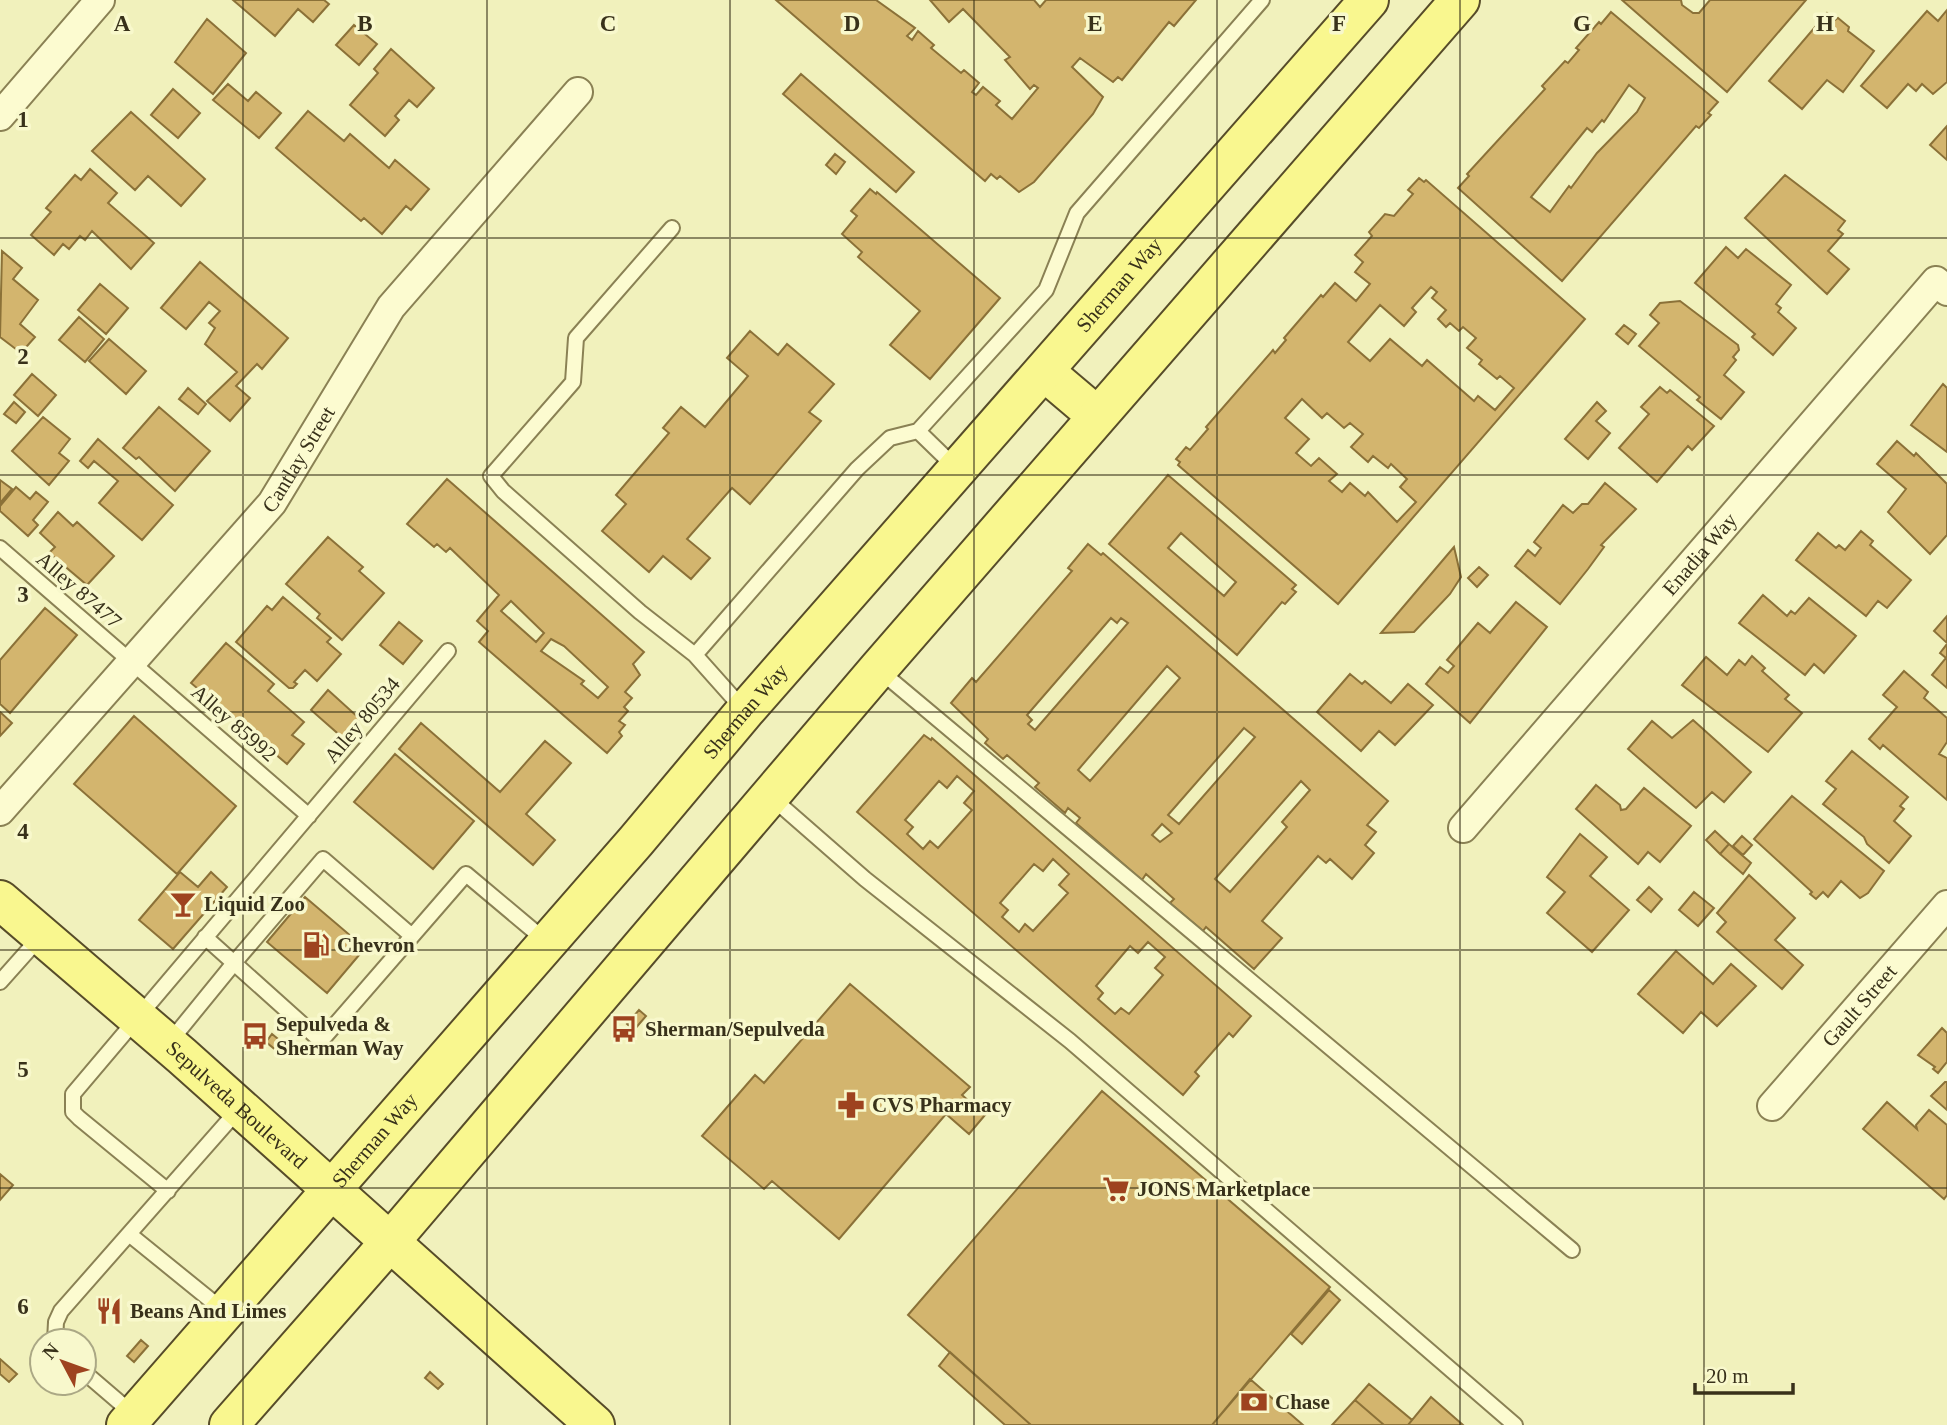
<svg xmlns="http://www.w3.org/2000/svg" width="1947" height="1425" font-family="'Times New Roman',serif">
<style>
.building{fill:#d3b56e;stroke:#8b7138;stroke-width:2;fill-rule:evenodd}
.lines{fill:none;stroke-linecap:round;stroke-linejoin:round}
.lane-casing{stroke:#8a8154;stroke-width:18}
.street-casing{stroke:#8a8154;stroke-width:32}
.primary-casing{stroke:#574c29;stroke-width:42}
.lane{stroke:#fcfbd0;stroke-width:14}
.street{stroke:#fcfbd0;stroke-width:28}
.primary{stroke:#f9f78f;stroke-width:38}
.grid{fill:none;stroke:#38311a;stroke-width:2;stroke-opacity:0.55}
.labels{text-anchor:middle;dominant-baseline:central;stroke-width:7;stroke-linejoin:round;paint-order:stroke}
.street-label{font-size:21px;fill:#38311a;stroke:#f8f8cc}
.poi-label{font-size:21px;font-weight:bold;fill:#38311a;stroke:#f8f8cc;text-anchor:start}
.grid-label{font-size:23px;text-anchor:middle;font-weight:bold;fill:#38311a;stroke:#f8f8cc;stroke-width:7;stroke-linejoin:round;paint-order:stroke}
</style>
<rect width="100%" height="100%" fill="#f1f1bc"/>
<path class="building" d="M233,0H324L329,4L313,22L298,9L275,36Z
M776,0H876L915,28L907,36L912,40L918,31L934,45L931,48L961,73L964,70L979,83L972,92L976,95L983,87L1000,101L996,105L1012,119L1038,88L1034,85L1030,89L1005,60L1010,57L963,9L949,22L930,0H1034L1040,7L1046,0H1196L1174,26L1169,22L1122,80L1118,77L1113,82L1080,58L1072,67L1103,97L1093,114L1034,182L1019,192L1000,176L997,179L991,174L985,181Z
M1622,0H1681L1682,5L1693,13H1699L1710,0H1806L1727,92Z
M1947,10V82L1933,94L1922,84L1916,91L1908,84L1887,108L1861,86L1927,11L1938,21Z
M1611,12L1718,102L1708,113L1711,115L1699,128L1696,126L1562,281L1458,188L1469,176L1467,174L1545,89L1542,86L1565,61L1568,63L1579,50L1576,48L1599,22L1601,24ZM1629,85L1645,98L1637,112L1597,153L1571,188L1569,186L1550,212L1531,197L1587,128L1592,132L1602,120L1604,122Z
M1827,13L1835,20L1838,18L1849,27L1848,31L1874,51L1843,92L1827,80L1802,109L1769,81Z
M207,19L246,53L213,94L175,62Z
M354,25L377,44L359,65L336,45Z
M391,49L434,88L417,107L409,100L395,116L399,120L385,136L350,105L378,73L374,69Z
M801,74L914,172L896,192L783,94Z
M228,84L248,101L256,92L281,113L259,138L213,100Z
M173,89L200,113L178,138L151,115Z
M308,111L344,141L350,134L389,168L395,160L429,189L411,210L406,206L382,234L364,218L361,221L276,148Z
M131,112L205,179L181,206L148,176L135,190L92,151Z
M1947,126V160L1930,145Z
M835,154L845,162L836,174L826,165Z
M90,169L117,193L108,203L154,243L131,269L92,231L85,240L80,236L69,249L63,244L54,255L31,235L51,212L46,208L75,175L81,180Z
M1785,175L1845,221L1838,230L1843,234L1828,251L1849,269L1827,294L1745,218Z
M1419,178L1424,182L1426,180L1585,319L1338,604L1178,465L1180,462L1176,459L1186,447L1190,450L1208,429L1206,427L1273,350L1275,353L1286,340L1284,338L1321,295L1323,297L1335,283L1356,301L1370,284L1355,272L1363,262L1355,255L1372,236L1369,232L1385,214L1394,216L1413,194L1408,190ZM1431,287L1437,292L1432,298L1446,310L1438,319L1446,327L1450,323L1459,331L1463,327L1476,338L1467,348L1482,360L1479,364L1497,379L1500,376L1514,388L1495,410L1478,396L1474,401L1427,360L1422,366L1390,339L1370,361L1348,342L1380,305L1404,326L1416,312L1412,308ZM1302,399L1322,418L1327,413L1344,428L1350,423L1363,434L1351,447L1368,462L1373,456L1388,468L1391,464L1407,479L1400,487L1416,502L1397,522L1368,492L1365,496L1350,483L1342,492L1329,481L1337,474L1319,458L1311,466L1296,453L1309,439L1285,418Z
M870,189L876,194L877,192L1000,298L930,379L890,345L920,311L858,257L862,252L842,234L857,216L851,211Z
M1726,247L1738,258L1746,249L1791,285L1776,304L1781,308L1778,312L1796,328L1773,355L1752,337L1755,334L1695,283Z
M2,251L22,268L13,279L38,300L20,324L35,337L21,353L0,337Z
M200,262L288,338L262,369L257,364L236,386L250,398L230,421L207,401L237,372L205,344L215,328L209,323L220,311L209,302L186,329L161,308Z
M100,284L128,308L106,334L78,310Z
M1680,301L1738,345L1739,350L1733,357L1736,360L1724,375L1744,392L1721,419L1697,400L1700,397L1639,346L1659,323L1650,315L1660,303Z
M79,317L104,339L85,362L59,340Z
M1624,325L1636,334L1628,344L1616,334Z
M750,331L778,355L787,344L834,384L809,412L821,421L750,504L732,488L687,539L710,558L691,579L663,556L649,572L602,531L626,504L616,495L669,433L663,428L681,407L705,427L748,376L727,358Z
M109,339L146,371L126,394L89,361Z
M32,374L56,395L38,416L14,395Z
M1943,384L1947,388V452L1911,425Z
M1660,387L1667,393L1670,390L1714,426L1692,450L1688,446L1657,482L1619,448L1649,414L1641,407Z
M188,388L206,404L198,414L179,399Z
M14,402L25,412L16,423L4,414Z
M1597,402L1606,411L1596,421L1610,433L1588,459L1565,439Z
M159,407L210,451L175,491L139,457L136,459L123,448Z
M43,417L70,439L59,453L69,461L49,485L12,451Z
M98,439L173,505L142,540L99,503L118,481L94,461L88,468L80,461Z
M1897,441L1914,456L1916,453L1947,484V535L1930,554L1888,512L1906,489L1877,464Z
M1168,475L1296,585L1292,589L1296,592L1285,604L1282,602L1237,655L1109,544ZM1181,533L1236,582L1224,596L1168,548Z
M447,479L644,652L633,664L640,675L625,692L632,698L624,707L628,711L619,721L625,725L619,732L622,736L607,753L479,642L488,631L477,621L499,595L450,548L446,552L437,544L434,547L407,524ZM511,601L544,633L536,642L501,611ZM551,639L564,646L608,687L598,698L581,684L584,681L541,651Z
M0,480L12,489L0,503Z
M1605,483L1636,509L1601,545L1604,547L1588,569L1560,604L1515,566L1528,550L1535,556L1541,548L1534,542L1563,505L1573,513L1582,504H1588Z
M16,487L30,499L36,492L48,502L33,520L38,525L28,536L0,511V506Z
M58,512L73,526L77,522L114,556L87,585L49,553L55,547L40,533Z
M1861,531L1873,541L1870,545L1911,580L1887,608L1878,601L1866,616L1796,560L1818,533L1836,548L1839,545L1845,550Z
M328,537L363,567L359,571L384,593L342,640L317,618L320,614L286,584Z
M1088,544L1101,555L1103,553L1388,801L1367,825L1376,832L1365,845L1374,853L1352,879L1330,859L1326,863L1318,856L1262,921L1282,938L1254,969L1206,927L1203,931L1170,903L1174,899L1146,874L1142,880L1076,823L1080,818L1068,808L1065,813L1035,787L1039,783L1007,755L1003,759L985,743L988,739L951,703L972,678L976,682L1072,571L1068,568ZM1111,618L1117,623L1121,618L1128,623L1035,730L1028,724L1032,720L1027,715ZM1167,666L1180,678L1090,781L1078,770ZM1244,728L1255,737L1179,824L1168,815ZM1301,781L1310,790L1282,822L1287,827L1230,892L1215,879ZM1162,824L1172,833L1160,842L1152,835Z
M1454,547L1461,577L1450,594L1414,632L1381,633Z
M1479,567L1488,575L1477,587L1468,578Z
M1763,595L1787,616L1791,611L1795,614L1809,598L1856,636L1824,673L1814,664L1805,675L1739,623Z
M283,597L331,638L327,642L341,654L317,681L305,670L294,682L297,684L293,688H289L236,642L267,606L272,610Z
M1516,602L1547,627L1470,723L1426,684L1440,667L1448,673L1454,666L1447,660L1478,623L1490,633Z
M45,608L77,635L10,713L0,704V660Z
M1947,616V643L1934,631Z
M399,622L422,641L403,664L380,645Z
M226,643L274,684L268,691L304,722L292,735L304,744L287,764L191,683Z
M1947,644V688L1932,675L1946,658L1940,653Z
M1752,656L1765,668L1762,671L1789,695L1785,699L1802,713L1768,752L1682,685L1706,657L1727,675L1739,660L1745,665Z
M1904,671L1928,692L1924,698L1947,718V742L1939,754L1947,758V800L1883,745L1880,749L1869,739L1897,707L1883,695Z
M1350,674L1362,684L1365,681L1391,703L1408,684L1433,705L1395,745L1379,731L1361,751L1317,712Z
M328,690L360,719L343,738L311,710Z
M0,712L12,723L0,736Z
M134,716L236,806L177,874L74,784Z
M1693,720L1751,772L1724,802L1712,792L1696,808L1628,749L1652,721L1672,738Z
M421,723L500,792L545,741L571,763L526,814L555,840L533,865L399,749Z
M924,735L931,740L932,738L1251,1016L1233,1037L1229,1033L1195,1072L1199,1076L1183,1095L857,812ZM957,776L974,791L964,803L972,810L938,848L930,841L923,849L907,834L913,827L905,820L939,781L947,788ZM1053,859L1069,874L1059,885L1068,893L1033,931L1025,924L1019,932L1002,917L1008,910L1000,903L1034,864L1043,871ZM1148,942L1165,957L1155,968L1163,975L1129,1014L1121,1008L1115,1014L1098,999L1103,993L1096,986L1130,946L1138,953Z
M1852,751L1908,797L1900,806L1904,809L1894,821L1911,836L1889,863L1867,844L1864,837L1823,804L1836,789L1826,781Z
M395,754L474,821L433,869L354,802Z
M1596,785L1620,805L1621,810L1626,809L1644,788L1691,826L1660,862L1648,852L1638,864L1576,809Z
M1792,796L1884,871L1868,893L1860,898L1841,881L1828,897L1823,892L1816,899L1810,894L1812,892L1754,839Z
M1715,831L1729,844L1720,854L1706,840Z
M1580,834L1607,857L1590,876L1629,910L1592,952L1547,913L1565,892L1547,877Z
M1742,836L1752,845L1743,855L1733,846Z
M1729,844L1751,863L1743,874L1720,854Z
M180,872L198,887L211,872L227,887L173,949L139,920Z
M1749,875L1795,918L1775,940L1803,965L1782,989L1717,932L1726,922L1717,913Z
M1649,887L1662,899L1651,912L1637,900Z
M1694,892L1714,908L1698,926L1679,910Z
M305,897L365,948L327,993L267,942Z
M1676,951L1713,984L1731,964L1756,986L1717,1026L1701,1012L1683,1033L1638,994Z
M850,984L970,1087L962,1095L985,1115L969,1134L946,1114L839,1239L772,1181L764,1189L702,1136L755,1075L764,1083Z
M639,1010L646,1016L634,1030L627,1024Z
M1942,1028L1947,1033V1062L1938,1073L1933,1069L1935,1067L1918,1055Z
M272,1034L289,1048L283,1056L266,1042Z
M1945,1082H1947V1110L1931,1096Z
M1102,1091L1330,1287L1212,1425H1031L908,1315Z
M1887,1102L1917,1129L1916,1125L1929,1110L1947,1125V1195L1944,1199L1863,1129Z
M0,1174L13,1185L0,1200Z
M1329,1290L1340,1300L1302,1344L1291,1334Z
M141,1340L148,1346L134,1362L127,1356Z
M950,1352L1031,1425H1005L939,1366Z
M0,1359L17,1374L9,1382L0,1374Z
M430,1372L443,1384L438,1389L425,1378Z
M1250,1379L1303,1425H1212Z
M1369,1384L1412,1420L1408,1425H1384L1355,1400Z
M1431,1397L1463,1425H1408Z
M1355,1400L1384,1425H1332Z"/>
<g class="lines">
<defs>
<path id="lane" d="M672,228L576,338L573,382L491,476L503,491L640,612L695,655
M918,431L955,467
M0,548L309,816
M879,670L1572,1250
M744,710L695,655L857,469L890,438L918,431L1046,290L1077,213L1262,0
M770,796L865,879L1070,1041L1515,1425
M205,937L234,963L323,859L412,936
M0,982L41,936
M168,1044L234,963L321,1041L466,874L547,942
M168,1191L79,1118L73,1112V1094L448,651
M129,1234L224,1311
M55,1341L56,1322L61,1311L238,1110
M84,1372L133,1414"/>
<g id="street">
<path d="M0,116L100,0"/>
<path id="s1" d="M0,811L272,503L391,307L578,92"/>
<path id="s2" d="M1463,828L1936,281L1947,291"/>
<path id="s3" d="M1772,1106L1947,905"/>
</g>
<g id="primary">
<path d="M1045,372L1097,416"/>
<path id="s4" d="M0,900L182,1056L595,1425"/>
<path id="s5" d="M126,1425L636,841L745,711L1369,0"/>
<path d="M229,1425L389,1243L878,669L1460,0"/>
</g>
</defs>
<use href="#lane" class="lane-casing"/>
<use href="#street" class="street-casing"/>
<use href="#primary" class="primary-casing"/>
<use href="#lane" class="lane"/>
<use href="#street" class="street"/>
<use href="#primary" class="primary"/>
</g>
<path class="grid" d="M243,0V1425M487,0V1425M730,0V1425M974,0V1425M1217,0V1425M1460,0V1425M1704,0V1425M0,238H1947M0,475H1947M0,712H1947M0,950H1947M0,1188H1947"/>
<defs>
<symbol id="bar-bare" viewBox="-9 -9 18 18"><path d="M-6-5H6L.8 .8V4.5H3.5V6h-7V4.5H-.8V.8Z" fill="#9e431f" stroke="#f8f8cc" stroke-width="2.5" paint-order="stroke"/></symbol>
<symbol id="fuel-bare" viewBox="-9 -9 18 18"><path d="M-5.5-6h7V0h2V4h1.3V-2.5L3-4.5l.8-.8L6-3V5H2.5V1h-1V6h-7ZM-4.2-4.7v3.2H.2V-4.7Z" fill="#9e431f" stroke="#f8f8cc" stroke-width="2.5" paint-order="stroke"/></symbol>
<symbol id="bus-bare" viewBox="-9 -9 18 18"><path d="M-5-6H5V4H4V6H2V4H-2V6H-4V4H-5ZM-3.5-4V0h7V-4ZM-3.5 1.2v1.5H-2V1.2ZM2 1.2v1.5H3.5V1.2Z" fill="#9e431f" stroke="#f8f8cc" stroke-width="2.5" paint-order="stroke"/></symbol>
<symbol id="pharmacy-bare" viewBox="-9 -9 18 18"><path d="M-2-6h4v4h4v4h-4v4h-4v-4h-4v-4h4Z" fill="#9e431f" stroke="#f8f8cc" stroke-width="2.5" paint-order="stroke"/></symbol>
<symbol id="supermarket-bare" viewBox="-9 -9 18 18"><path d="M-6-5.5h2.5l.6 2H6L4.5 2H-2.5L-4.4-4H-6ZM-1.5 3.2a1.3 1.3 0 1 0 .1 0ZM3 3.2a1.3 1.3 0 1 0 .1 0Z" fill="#9e431f" stroke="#f8f8cc" stroke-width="2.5" paint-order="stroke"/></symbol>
<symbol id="restaurant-bare" viewBox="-9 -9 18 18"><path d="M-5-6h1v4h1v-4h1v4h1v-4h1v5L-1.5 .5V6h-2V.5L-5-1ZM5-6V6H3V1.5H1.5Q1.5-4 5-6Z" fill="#9e431f" stroke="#f8f8cc" stroke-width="2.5" paint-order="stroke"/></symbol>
<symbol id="bank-bare" viewBox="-9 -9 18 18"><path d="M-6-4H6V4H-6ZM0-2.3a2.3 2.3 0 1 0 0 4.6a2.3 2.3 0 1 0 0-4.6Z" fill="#9e431f" stroke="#f8f8cc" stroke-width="2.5" paint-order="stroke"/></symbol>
</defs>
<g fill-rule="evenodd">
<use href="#bar-bare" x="164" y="885" width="38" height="38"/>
<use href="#fuel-bare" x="297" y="926" width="38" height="38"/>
<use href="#bus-bare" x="605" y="1010" width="38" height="38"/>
<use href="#bus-bare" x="236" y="1017" width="38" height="38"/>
<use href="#pharmacy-bare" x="832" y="1086" width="38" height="38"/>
<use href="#supermarket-bare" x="1097" y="1170" width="38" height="38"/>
<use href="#restaurant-bare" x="90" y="1292" width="38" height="38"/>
<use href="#bank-bare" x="1235" y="1383" width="38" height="38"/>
</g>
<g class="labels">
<g class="street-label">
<text stroke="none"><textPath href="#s5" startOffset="1512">Sherman Way</textPath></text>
<text stroke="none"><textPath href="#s1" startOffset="462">Cantlay Street</textPath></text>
<text stroke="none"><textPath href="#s2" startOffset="362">Enadia Way</textPath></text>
<text transform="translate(79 590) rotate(41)">Alley 87477</text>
<text stroke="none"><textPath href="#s5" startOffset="945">Sherman Way</textPath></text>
<text transform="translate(362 720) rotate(-50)">Alley 80534</text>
<text transform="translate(234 723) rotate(41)">Alley 85992</text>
<text stroke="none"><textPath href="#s3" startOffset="133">Gault Street</textPath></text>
<text stroke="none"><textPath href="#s4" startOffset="313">Sepulveda Boulevard</textPath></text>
<text stroke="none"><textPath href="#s5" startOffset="378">Sherman Way</textPath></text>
</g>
<g class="poi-label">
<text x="204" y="904">Liquid Zoo</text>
<text x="337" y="945">Chevron</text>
<text x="276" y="1024">Sepulveda &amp;<tspan x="276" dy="24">Sherman Way</tspan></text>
<text x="645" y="1029">Sherman/Sepulveda</text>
<text x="872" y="1105">CVS Pharmacy</text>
<text x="1137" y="1189">JONS Marketplace</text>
<text x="130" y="1311">Beans And Limes</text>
<text x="1275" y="1402">Chase</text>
</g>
</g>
<g class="grid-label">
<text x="122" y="31">A</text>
<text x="365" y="31">B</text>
<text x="608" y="31">C</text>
<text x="852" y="31">D</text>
<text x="1095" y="31">E</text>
<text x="1339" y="31">F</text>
<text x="1582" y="31">G</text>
<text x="1825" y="31">H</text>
<text x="23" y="127">1</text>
<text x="23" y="364">2</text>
<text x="23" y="602">3</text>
<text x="23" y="839">4</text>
<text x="23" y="1077">5</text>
<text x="23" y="1314">6</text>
</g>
<g transform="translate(63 1362) rotate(311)"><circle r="33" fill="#f8f8cc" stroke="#aba885" stroke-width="2"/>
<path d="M0-5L12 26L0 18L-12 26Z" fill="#9e431f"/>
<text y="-10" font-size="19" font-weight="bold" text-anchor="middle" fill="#38311a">N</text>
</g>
<path d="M1695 1383v10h98v-10" fill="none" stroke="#38311a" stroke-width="3.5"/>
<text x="1706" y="1383" font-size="21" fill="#38311a" stroke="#f8f8cc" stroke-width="5" paint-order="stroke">20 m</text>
</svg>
